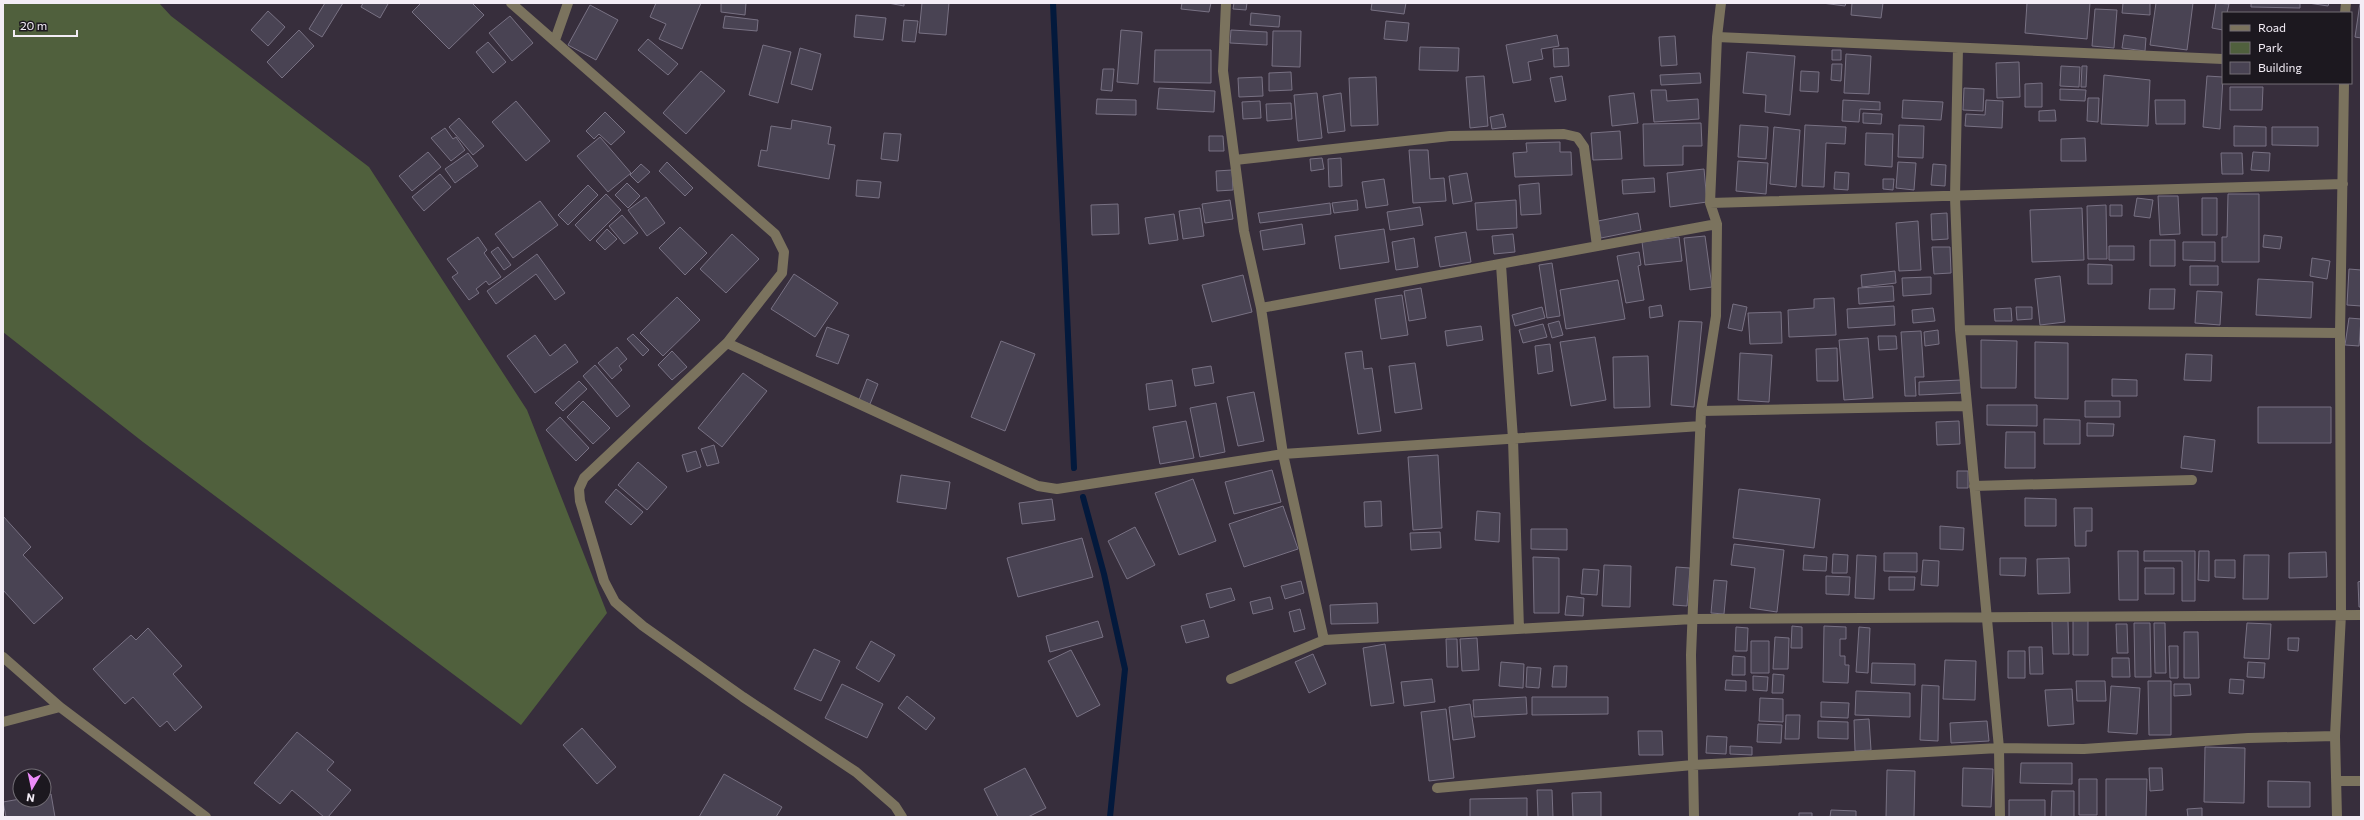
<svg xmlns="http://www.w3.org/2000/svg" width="2364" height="820" font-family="Commissioner,sans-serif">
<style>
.green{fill:#50603d}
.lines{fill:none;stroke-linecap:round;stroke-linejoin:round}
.stream{stroke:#03193c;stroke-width:6}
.building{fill:#494353;stroke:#787183}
.minor{stroke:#7b735e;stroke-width:10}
</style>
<rect width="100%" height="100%" fill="#372e3c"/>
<path class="green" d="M3,3H159L171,16L369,167L527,410L607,613L521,725L143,442L3,332Z"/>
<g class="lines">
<path class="stream" d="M1053,3L1074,468
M1083,497L1104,574L1125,669L1110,817"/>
</g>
<path class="building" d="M325,3H343L322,37L309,29Z
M363,3H387L388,4L380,18L361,7Z
M421,3H472L484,15L449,49L412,12Z
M656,3H701L682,49L659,39L666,24L650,17Z
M721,3H746L745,15L721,12Z
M888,3H904V6Z
M922,3H949L946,35L919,33Z
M1182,3H1211L1209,12L1181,9Z
M1234,3H1247L1246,10L1233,9Z
M1372,3H1406L1404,14L1371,10Z
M1822,3H1846L1845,6Z
M1852,3H1883L1881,18L1851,15Z
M2027,3H2090L2087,39L2025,33Z
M2123,3H2150V15L2122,13Z
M2156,3H2193L2187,50L2150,45Z
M2216,3L2229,4L2227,13H2223V30L2212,28Z
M2251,3H2300V8L2251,7Z
M2308,3H2329L2328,6Z
M2360,3H2361V38L2355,37Z
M590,5L618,20L596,60L568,45Z
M2095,9L2117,10L2114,48L2092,46Z
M268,11L285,27L268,46L251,30Z
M1251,13L1280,16L1279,27L1250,25Z
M856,15L886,18L883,40L854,37Z
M510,16L533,43L512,61L489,33Z
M725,16L758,20L757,31L723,28Z
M904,20L918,21L915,42L902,41Z
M1386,21L1409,23L1407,41L1384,39Z
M299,30L314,46L282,78L267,62Z
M1121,30L1142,32L1138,84L1117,82Z
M1231,30L1267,32V45L1230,43Z
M1273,31H1301L1300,67L1272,66Z
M1557,35L1559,46L1541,49L1543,59L1528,62L1531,80L1513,83L1506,45Z
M2124,35L2146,38L2145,51L2122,48Z
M1675,36L1677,65L1661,66L1659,37Z
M648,39L678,64L668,75L638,50Z
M488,42L506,62L493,73L476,52Z
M763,45L791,52L778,103L749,95Z
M1420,47L1459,48L1458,71L1419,70Z
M800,48L821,54L812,90L791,84Z
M1568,48L1569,66L1554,67L1553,49Z
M1155,50H1211V83L1154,82Z
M1832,50H1841V60H1832Z
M1747,52L1795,56L1790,115L1765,112L1766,95L1743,93Z
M1846,54L1871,56L1869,94L1844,93Z
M2019,62L2020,97L1997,98L1996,63Z
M1832,64H1842L1841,81L1831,80Z
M2061,66L2080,67L2079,87L2060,86Z
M2082,66H2087L2086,87H2081Z
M1103,69H1114L1112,91L1101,90Z
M701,71L725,91L686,134L663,113Z
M1801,71L1819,72L1818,92L1800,91Z
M1291,72L1292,90L1269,91V73Z
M1700,73L1701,83L1661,85L1660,75Z
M2104,75L2150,80L2148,126L2101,124Z
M1484,76L1488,126L1470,128L1466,77Z
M1562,76L1566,100L1555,102L1550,78Z
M2207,76L2223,77L2220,129L2203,127Z
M1262,77L1263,96L1239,97L1238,78Z
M1376,77L1378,125L1351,126L1349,78Z
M2042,83V107H2025V84Z
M2230,87H2263L2262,110H2230Z
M1159,88L1215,91L1214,112L1157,109Z
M1964,88L1984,89L1983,111L1963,110Z
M2060,89L2086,90L2085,101L2060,100Z
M1651,90H1666L1667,101L1698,99L1699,119L1654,122Z
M1317,93L1322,138L1298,141L1294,95Z
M1341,93L1345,131L1328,133L1323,96Z
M1634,93L1638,123L1612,126L1609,96Z
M2088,98H2099L2098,122L2087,121Z
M1097,99L1136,100V115L1096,114Z
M1843,100L1880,102V110L1860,109L1859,122L1842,121Z
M1903,100L1943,102L1941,120L1902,118Z
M1986,100L2003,101L2002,128L1965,126L1966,114L1985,115Z
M2155,100H2185V124H2156Z
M516,101L550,141L526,161L492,122Z
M1260,101L1261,118L1243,119L1242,102Z
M1291,103L1292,119L1267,121L1266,104Z
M2055,110L2056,121H2039V111Z
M605,112L625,132L611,145L599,134L594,139L586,131Z
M1863,113L1882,114L1881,124L1863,123Z
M1503,114L1506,127L1492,129L1490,117Z
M459,118L484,146L473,155L449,127Z
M792,120L831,127L828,144L835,145L829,179L758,166L761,150L767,151L771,126L791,129Z
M1701,123L1702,146H1683V165L1644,166L1643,124Z
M1740,125L1768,127L1766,159L1738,157Z
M1805,125L1846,127L1845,144L1826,143L1824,187L1802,186Z
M1899,125L1924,126L1923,158L1898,157Z
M2234,126L2266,127V146H2234Z
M1774,127L1800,130L1796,187L1770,184Z
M2272,127H2318V146L2272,145Z
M445,128L453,139L456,137L465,150L451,161L431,138Z
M1620,131L1622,159L1593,160L1591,133Z
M884,133L901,134L898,161L881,159Z
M1866,133L1893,134L1892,167L1865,165Z
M1209,136H1223L1224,151H1209Z
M600,137L631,173L608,192L577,156Z
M2085,138L2086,161H2061V139Z
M1560,142V152H1571L1572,175L1515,177L1513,153L1527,152L1526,143Z
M1409,150H1428L1430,179L1444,178L1446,201L1413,203Z
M428,152L441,167L412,191L399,176Z
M2253,152L2270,153L2269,171L2251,170Z
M468,153L478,166L455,183L445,169Z
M2221,153H2242L2243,174H2222Z
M1322,158L1324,169L1311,171L1310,159Z
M1341,158L1342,186L1329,187L1328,159Z
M1738,161L1768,163L1766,194L1736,191Z
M667,162L693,188L685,196L659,171Z
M1898,162L1916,163L1914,190L1896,188Z
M641,164L650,172L638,183L630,175Z
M1933,164L1946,165L1945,186L1931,185Z
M1704,169L1707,202L1670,207L1667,173Z
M1232,170L1233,190L1217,191L1216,171Z
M1835,172L1849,173L1848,190L1834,189Z
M1467,173L1472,201L1453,204L1449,176Z
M440,174L451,187L424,211L412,197Z
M1654,178L1655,192L1623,194L1622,180Z
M1384,179L1388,205L1366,208L1362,182Z
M1883,179H1894L1893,190L1883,189Z
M857,180L881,182L879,198L856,196Z
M627,183L640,196L628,208L615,195Z
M1539,183L1541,214L1521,215L1519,185Z
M588,185L598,195L568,225L558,215Z
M606,194L621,210L590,241L575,225Z
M2228,194H2259V262H2222V237H2227Z
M2158,196H2178L2180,234L2160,235Z
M646,197L665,223L647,236L628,210Z
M2137,198L2153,200L2150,218L2134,216Z
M2202,198H2217V235H2202Z
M1230,200L1233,219L1205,223L1202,204Z
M1357,200L1358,210L1334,213L1332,203Z
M1516,200L1517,228L1477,230L1475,203Z
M540,201L558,225L513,258L495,234Z
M1330,203L1331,214L1260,223L1258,213Z
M1118,204L1119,234L1092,235L1091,205Z
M2106,205L2107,259H2088L2087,206Z
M2110,205H2122V216H2110Z
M1420,207L1423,225L1390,230L1387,212Z
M1200,208L1204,236L1183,239L1179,211Z
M2082,208L2084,260L2032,262L2030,210Z
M1638,213L1641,230L1601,238L1598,221Z
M1947,213L1948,239L1932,240L1931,214Z
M1174,214L1178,240L1149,244L1145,218Z
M622,215L638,233L624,244L609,226Z
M1918,221L1921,270L1899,271L1896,223Z
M1302,224L1305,244L1263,250L1260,231Z
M680,227L707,253L685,275L659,248Z
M607,229L617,239L605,250L596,241Z
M1384,229L1389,262L1340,269L1335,236Z
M1466,232L1471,262L1440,267L1435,237Z
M732,234L759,259L726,293L700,269Z
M1513,234L1515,252L1494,254L1492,236Z
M2264,235L2282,237L2280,249L2263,247Z
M1705,236L1712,287L1690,290L1684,238Z
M478,237L487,250L484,253L501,277L489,285L486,281L476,289L479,293L469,300L452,277L458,273L447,259Z
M1679,237L1682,261L1645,265L1642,242Z
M1414,238L1418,267L1396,270L1392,242Z
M2150,240H2175V266H2150Z
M2183,242H2215V261L2183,260Z
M2109,246H2134V260H2109Z
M498,247L511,265L504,270L491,252Z
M1932,247H1950L1951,273L1934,274Z
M1639,252L1641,265L1638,266L1644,300L1626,303L1617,256Z
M537,254L565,293L555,300L536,274L496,304L487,291Z
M2312,258L2330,261L2327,279L2310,276Z
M1552,263L1560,316L1547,318L1539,265Z
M2088,264L2112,265V284H2088Z
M2190,266H2218V285H2190Z
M2349,269L2361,270V306L2347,305Z
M1895,271L1896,283L1862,287L1861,275Z
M794,274L838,303L815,337L771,309Z
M1243,275L1252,312L1212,322L1202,285Z
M2060,276L2065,322L2040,325L2035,279Z
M1931,277V294L1903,296L1902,278Z
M2258,279L2313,282L2311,318L2256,315Z
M1618,280L1625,319L1566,329L1560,290Z
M1893,286L1894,301L1859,304L1858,288Z
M1421,288L1426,318L1409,321L1404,291Z
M2150,289H2175L2174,309H2149Z
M2197,291L2222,292L2220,325L2195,323Z
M1402,295L1408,335L1381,339L1375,299Z
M677,297L700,320L663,356L640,333Z
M1834,298L1836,335L1789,337L1788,310L1814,308V299Z
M1733,304L1747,307L1742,331L1728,328Z
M1661,305L1663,316L1650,318L1649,307Z
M1894,306L1895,325L1848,328L1847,309Z
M1542,307L1545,318L1515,326L1512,315Z
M2016,307H2032V319L2017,320Z
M1933,308L1935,321L1913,323L1912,310Z
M2011,308L2012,321H1995L1994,309Z
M1781,312L1782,343L1750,344L1748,313Z
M2349,318L2361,319L2359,346L2345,345Z
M1559,321L1563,335L1552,338L1548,324Z
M1679,321L1702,322L1694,407L1671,405Z
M1543,324L1547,337L1523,343L1519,330Z
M1481,326L1483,340L1447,346L1445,331Z
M827,327L849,335L838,364L816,356Z
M1938,330L1939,344L1925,346L1924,332Z
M1921,331L1924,377H1915L1916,396H1905L1901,332Z
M633,334L649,350L643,356L627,339Z
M535,335L550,356L565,344L578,362L535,393L507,356Z
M1878,336H1896L1897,349L1879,350Z
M1595,337L1606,400L1571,406L1560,342Z
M1868,338L1873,398L1844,400L1839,340Z
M1981,340L2017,341L2016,388H1981Z
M1001,341L1035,354L1005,431L971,417Z
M2035,342L2068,343V399L2035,398Z
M1550,344L1553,371L1538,374L1535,346Z
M617,347L627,359L619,366L622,370L612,379L598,363Z
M1837,348L1838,381H1817L1816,349Z
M672,351L687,367L672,380L658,365Z
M1362,351L1364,369L1372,368L1381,431L1358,434L1345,353Z
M1740,353L1772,355L1769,402L1738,400Z
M2186,354L2212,355L2211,381L2184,380Z
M1648,356L1650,407L1614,408L1613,357Z
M1415,363L1422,409L1395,413L1389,366Z
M595,365L630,406L617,417L583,376Z
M1211,366L1214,383L1195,386L1192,369Z
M743,373L767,391L722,447L698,428Z
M867,379L878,384L870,404L859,400Z
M2112,379L2137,380V396H2112Z
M1172,380L1176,406L1149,410L1146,384Z
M1961,380V393L1919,395V382Z
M579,381L587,389L563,411L555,403Z
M1254,392L1264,441L1238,446L1227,397Z
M583,401L610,428L593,444L567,417Z
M2085,401H2120V417H2085Z
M1216,403L1225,452L1200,457L1190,408Z
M1987,405H2037V426L1987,425Z
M2258,407H2331V443H2258Z
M560,417L589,448L576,461L546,430Z
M2044,419L2080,420V444H2044Z
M1186,421L1194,458L1160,464L1153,427Z
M1959,421L1960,444L1937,445L1936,422Z
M2087,423L2114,424L2113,436H2087Z
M2006,432H2035V468H2005Z
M2184,436L2215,440L2212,472L2181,468Z
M714,445L719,463L707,466L701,449Z
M696,451L701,467L687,472L682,455Z
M1438,455L1442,528L1413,530L1408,457Z
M638,462L667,487L647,510L618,485Z
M1272,470L1281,502L1234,514L1225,482Z
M1957,471H1968V488H1957Z
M901,475L950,482L946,509L897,502Z
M1193,479L1216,541L1179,555L1155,493Z
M616,489L643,512L631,525L605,502Z
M1739,489L1820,499L1814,548L1733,538Z
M2025,498L2056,499V526H2025Z
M1052,499L1055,520L1022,524L1019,503Z
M1381,501L1382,526L1365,527L1364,502Z
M1283,506L1298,549L1244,567L1229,524Z
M2074,508H2092V531H2086V546H2075Z
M1477,511L1500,513L1499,542L1475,540Z
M3,516L31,547L23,555L63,598L34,624L3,590Z
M1940,526L1964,528L1963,550L1940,549Z
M1135,527L1155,565L1127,579L1108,541Z
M1531,529H1567V550L1531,549Z
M1440,532L1441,548L1411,550L1410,533Z
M1082,538L1093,577L1018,597L1007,558Z
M1734,544L1784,550L1777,612L1750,608L1755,568L1731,565Z
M2118,551H2138V600H2119Z
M2144,551H2195V601H2182V561H2144Z
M2199,551H2209V581L2198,580Z
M2326,552L2327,577L2289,578V553Z
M1884,553H1917V572L1884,571Z
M1833,554L1848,555L1847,573H1832Z
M1804,555L1827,557L1826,571L1803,570Z
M1857,555L1876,556L1874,599L1855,598Z
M2244,555H2269L2268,599H2243Z
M1533,557L1559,558V613H1534Z
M2000,558H2026L2025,576L2000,575Z
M2069,558L2070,593L2038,594L2037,559Z
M1923,560L1939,561L1938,586L1921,585Z
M2215,560H2235V578L2215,577Z
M1604,565L1631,566L1630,607L1602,606Z
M1676,567L1690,568L1687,606L1673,605Z
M2145,568H2174V594H2145Z
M1583,569L1599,570L1597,595L1581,594Z
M1826,576L1850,577L1849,595L1826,594Z
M1889,577H1915L1914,590H1889Z
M1714,580L1727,581L1724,614L1711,613Z
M1301,581L1304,593L1285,599L1281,586Z
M2361,581V607H2359L2358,582Z
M1231,588L1235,600L1210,608L1206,594Z
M1567,596L1584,598L1583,616L1565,615Z
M1270,597L1273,609L1253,614L1250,602Z
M1377,603L1378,623L1331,624L1330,605Z
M1300,609L1305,629L1294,632L1289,612Z
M1204,620L1209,637L1186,643L1181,626Z
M2073,620H2088V655H2073Z
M1098,621L1103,637L1050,652L1046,636Z
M2052,621H2068L2069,654H2053Z
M2134,623H2150L2151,677H2135Z
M2154,623H2165L2166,673H2155Z
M2247,623L2271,624L2269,659L2244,658Z
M2116,624H2127L2128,653H2117Z
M1792,626L1802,627V648H1791Z
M1824,626L1846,627V639H1840V656H1845V665H1849L1848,683L1823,682Z
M1736,627L1748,628L1747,651H1735Z
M1859,627L1870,628L1868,673L1856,672Z
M148,628L182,666L173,674L202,707L175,731L167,721L160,727L133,697L125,704L93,669L131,635L136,640Z
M2184,632H2198L2199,678H2184Z
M1775,637L1789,638L1788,669H1773Z
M1477,638L1479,670L1462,671L1460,639Z
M2288,638H2299L2298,651L2288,650Z
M1446,639H1457L1458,667H1447Z
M871,641L895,655L879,682L856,668Z
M1751,641H1769V673H1751Z
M1385,644L1394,703L1371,706L1363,648Z
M2169,646H2178V678H2170Z
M2029,647H2042L2043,674H2030Z
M814,649L840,661L821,701L794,689Z
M1071,650L1100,705L1077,717L1048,661Z
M2008,651H2025V678H2008Z
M1313,654L1326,684L1309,693L1295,662Z
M1733,656L1745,657V675H1732Z
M2112,658H2129L2130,677H2112Z
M1945,660L1976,661L1975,700L1943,699Z
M1501,662L1524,664L1523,688L1499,686Z
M2248,662L2265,663L2264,678L2247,677Z
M1872,663L1915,664V685L1871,683Z
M1554,666H1567L1566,687H1552Z
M1527,667L1541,668L1539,688L1526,687Z
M1773,674L1784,675L1783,693H1772Z
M1753,676L1768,677L1767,691L1753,690Z
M1432,679L1435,702L1404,706L1401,682Z
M2230,679L2244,680L2243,694L2229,693Z
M1726,680L1746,681V691L1725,690Z
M2076,681H2105L2106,701H2077Z
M2148,681H2171V735H2149Z
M842,684L883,704L867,738L825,718Z
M2174,684H2190L2191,695L2174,696Z
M1922,685L1939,686L1938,741L1920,740Z
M2111,686L2140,688L2137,734L2108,732Z
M2072,689L2074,724L2048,726L2045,690Z
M1856,691L1910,693V717L1855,715Z
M907,696L935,718L926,730L898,708Z
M1526,697L1527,714L1474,717L1473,700Z
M1532,697H1608V714L1532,715Z
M1760,698L1783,699V722L1759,721Z
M1821,702L1849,703L1848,718L1821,717Z
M1470,704L1475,737L1453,740L1449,707Z
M1446,709L1454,778L1429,781L1421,712Z
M1786,715H1800L1799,739H1785Z
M1869,719L1871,750L1855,751L1854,720Z
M1818,721L1848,722V739L1818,738Z
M1987,721L1989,741L1951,743L1950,723Z
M1758,724L1782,725L1781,743L1757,742Z
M582,728L616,767L597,784L563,745Z
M1638,731H1662L1663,755H1639Z
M297,732L334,762L327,770L351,790L328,817H324L292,790L280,804L254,783Z
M1707,736L1727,737L1726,754L1706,753Z
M1730,746L1752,747V755L1730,754Z
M2205,747L2245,748L2244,803L2204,802Z
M2021,763H2072V784L2020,783Z
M1025,768L1046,808L1028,817H998L984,789Z
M1963,768L1993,769L1991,807L1962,806Z
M2149,768H2162L2163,790L2150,791Z
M1887,770L1915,771L1914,817H1886Z
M724,774L782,807L776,817H699Z
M2079,779H2097V815H2079Z
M2106,779H2147L2146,817H2106Z
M2268,781L2310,782V807H2268Z
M1537,790H1552L1553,817H1538Z
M2052,791H2074V817H2051Z
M1601,792V817H1573L1572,793Z
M51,794L55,817H6L3,802L20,799L44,800V795Z
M1527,798V817H1470V799Z
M2009,800H2045V817H2009Z
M2202,808V817H2188L2187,809Z
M1831,810L1856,811V817H1830Z
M1799,813H1812V817H1799Z"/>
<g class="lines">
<path class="minor" d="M511,3L775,234L784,252L782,273L727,343L584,478L579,489L580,501L604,581L615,602L643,626L743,697L856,772L895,806L902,817
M1226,3L1223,71L1244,231L1261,308L1283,454L1324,640
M2345,13L2346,3
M1717,37L2223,59
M555,40L568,3
M1235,160L1450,136L1564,134L1577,137L1584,147L1597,246
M1710,203L2343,184
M1501,265L1513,439L1519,629
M1261,308L1717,224
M1960,330L2340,333
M727,343L1022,479L1038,486L1057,489L1283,454L1701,426
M1701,411L1966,406
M1974,486L2192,480
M3,657L60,707L206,817
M1231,679L1324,640L1693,619L2361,615
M3,722L60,707
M2336,781H2361
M1437,788L1693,765L1999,748L1960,330L1955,197L1958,48
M1694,817L1691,655L1701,411L1716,316L1717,224L1710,203L1717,37L1721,3
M2000,817L1999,748L2084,749L2248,738L2335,736
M2337,817L2335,736L2341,614L2340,333L2344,83"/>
</g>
<rect width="2364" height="820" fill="none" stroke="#f3edf6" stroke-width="8"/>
<rect x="2222" y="12" width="130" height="72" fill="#1c181f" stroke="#726d75"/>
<rect x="2230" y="25" width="20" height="6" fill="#7b735e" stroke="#726d75"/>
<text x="2258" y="32" font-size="12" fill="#f3edf6">Road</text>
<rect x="2230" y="42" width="20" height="12" fill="#50603d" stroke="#726d75"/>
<text x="2258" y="52" font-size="12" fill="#f3edf6">Park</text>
<rect x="2230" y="62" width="20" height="12" fill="#494353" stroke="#726d75"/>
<text x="2258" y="72" font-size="12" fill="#f3edf6">Building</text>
<g transform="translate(32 788) rotate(189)"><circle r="19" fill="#1c181f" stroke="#726d75"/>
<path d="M0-3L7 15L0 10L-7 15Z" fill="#ed8cf9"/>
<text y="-6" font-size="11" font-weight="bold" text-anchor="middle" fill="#f3edf6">N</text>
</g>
<path d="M14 30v6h63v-6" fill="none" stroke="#f3edf6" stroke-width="2"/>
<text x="20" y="30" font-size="12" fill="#f3edf6" stroke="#1c181f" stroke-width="3" paint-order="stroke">20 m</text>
</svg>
